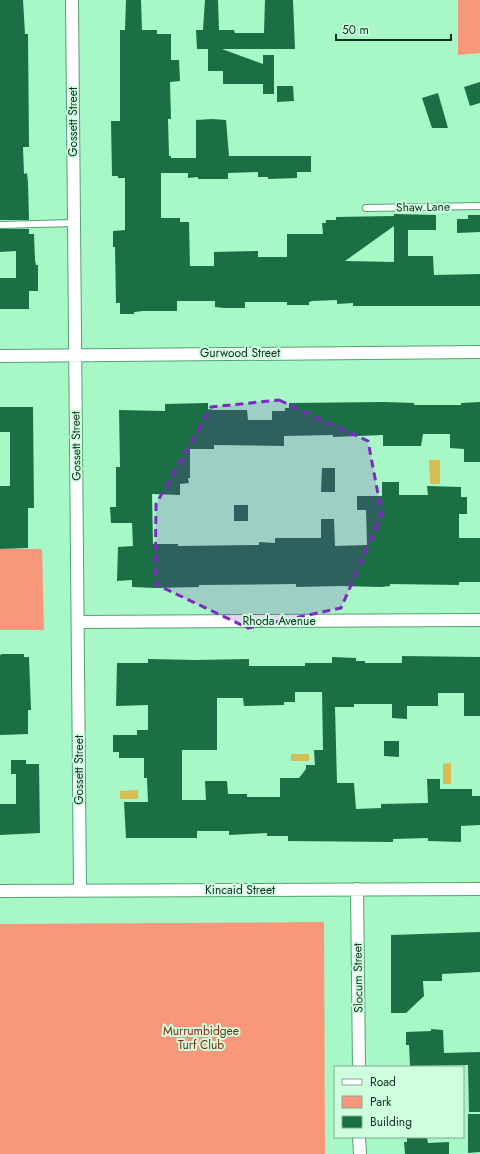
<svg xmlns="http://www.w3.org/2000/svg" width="480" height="1154" font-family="Jost,sans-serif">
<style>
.green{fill:#f9977b}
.water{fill:#d7be53}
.building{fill:#1b6f45;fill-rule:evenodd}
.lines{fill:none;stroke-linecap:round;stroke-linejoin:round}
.lane-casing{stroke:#53a174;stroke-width:8}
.street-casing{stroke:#53a174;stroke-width:14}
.lane{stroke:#fff;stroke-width:6}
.street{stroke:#fff;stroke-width:12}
.marked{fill:#7b2cbf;fill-opacity:0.2;stroke:#7b2cbf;stroke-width:3;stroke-dasharray:8 5;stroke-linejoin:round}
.labels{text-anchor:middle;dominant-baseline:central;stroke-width:4;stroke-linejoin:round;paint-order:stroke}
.street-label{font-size:12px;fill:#0f301e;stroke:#cefddf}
.park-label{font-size:12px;fill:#81290c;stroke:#cefddf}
</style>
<rect width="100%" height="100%" fill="#a8f7c6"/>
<path class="green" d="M458,0H480V53L458,55Z
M0,549H42L44,630H0Z
M324,922L325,1154H0V924Z"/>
<path class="water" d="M429,460H440V484H430Z
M291,754H309V761H291Z
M451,763V784H443V764Z
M138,790V799H120V791Z"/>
<path class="building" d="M0,0H23L25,34H28L29,147H23L24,174L27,173L28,183L29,220H0Z
M126,0H141L142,30H157V34H171V60H179L180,81L170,82L171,119H168L169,156H171V158H196V120L212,119L226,120L229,156H311V172H297V178L268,179V177H258V172L228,173V179H198V177L188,178V173H161V218H180V222H189L190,266H214V252L258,251V257H287V234H323L322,223H326V220H336V217L394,216V214L436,215V230H408V256H433L434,275L480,274V306H353V303L337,304V300L312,301L309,302V305H287V302H245V308H224L215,307V301H177V311H143L134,312V314H120V303H116L115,247H113V231L125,230V178H118V176H112L111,121H120V30H125ZM394,226V262L345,261Z
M205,0H218L219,30H234L235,33H264L265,0H293L295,49H222L263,64V55H274V94H263V84H223V71H208V49H197L196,30H203Z
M480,82V103L470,106L464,87Z
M277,86H293L294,101L277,102Z
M438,93L448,128H432L422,98Z
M468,215H480V232L457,233V219H468Z
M0,229H29V234H34L35,260L36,265H38V291H29V309H0V278H16V251L0,252Z
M384,402L414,403V405H461V403L480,402V462H464V449L450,448V434H423L421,446H383V435L333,437V435L284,436V446L214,445V449H190V478H188L189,483L180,484V495L152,494L153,544H178V546L259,545V542L275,543V538H321V519H334L335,546L367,545L366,510H357V496H382V482H399V495H428L427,486L461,487V497H467V514H459V538H480V582H459V585L390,584V586L381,587L339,586L296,587V584L199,585V587L156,588L132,587V580L117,581L118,547L133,546L132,523H111L110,507H116V467H120L119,410L165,411V404L208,403V409L213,410H247L248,420H272V411H285V408H289V403Z
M0,407H33L34,508H28V548L0,549V486H10V432H0Z
M322,468H335V492H321Z
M234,505H248V521H234Z
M2,654H24V657H29L31,710H28V734L0,735V655Z
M402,656L480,657V716H464V693H438V706H407V719L392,718V704H354V707H335L337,783H354L356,809L381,808V804L428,803L427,779H440V789H472V796H480V825L461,826V842L428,841V838L393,839V842L288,841V836H267V833L229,835V831H197V838H126L124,802H148L147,778H144V758H119V752H113V735H137V730H148V705L116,706L117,663H148V659L196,660L249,659V666H305V663H332V657L356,658V661H365V663H402ZM295,692H322L323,750H314L315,765H306V769L299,778H280V797H247V794H228L227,781H205L206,800H182V750H217V698H243L244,706L284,705V702H295Z
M384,741H399V757L384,756Z
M11,760H26V764H39L40,833L0,835V804H16V774H11Z
M480,932V972L442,974V981H423L424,996L406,1013H391V935Z
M431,1029L443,1030L444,1053L480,1052V1112H469L468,1065L410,1066L409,1045H406V1032L431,1031Z
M468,1114H480V1152L468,1153Z
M407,1137H427L428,1143L449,1142V1154H405L404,1142H407Z"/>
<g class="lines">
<defs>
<path id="lane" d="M366,208L480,206
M0,225L73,223"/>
<path id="street" d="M72,0L80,891
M0,356L480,352
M78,622L480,620
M357,889L359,1067
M0,891L480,889
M359,1137L360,1154"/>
</defs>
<use href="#lane" class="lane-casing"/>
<use href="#street" class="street-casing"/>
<use href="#lane" class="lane"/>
<use href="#street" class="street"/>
</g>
<path class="marked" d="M279,400L368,441L382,515L341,608L248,628L155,584L156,504L211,407Z"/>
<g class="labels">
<g class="street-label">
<text transform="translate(73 122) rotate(-90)">Gossett Street</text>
<text transform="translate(423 207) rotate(-1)">Shaw Lane</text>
<text x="240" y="353">Gurwood Street</text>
<text transform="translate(76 446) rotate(-91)">Gossett Street</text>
<text x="279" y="621">Rhoda Avenue</text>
<text transform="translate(79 770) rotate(-90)">Gossett Street</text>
<text x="240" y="890">Kincaid Street</text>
<text transform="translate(358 978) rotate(-91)">Slocum Street</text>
</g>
<g class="park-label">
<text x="201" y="1031">Murrumbidgee<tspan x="201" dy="14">Turf Club</tspan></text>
</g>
</g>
<rect x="334" y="1066" width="130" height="72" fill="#cefddf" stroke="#82ab92"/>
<rect x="342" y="1079" width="20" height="6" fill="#ffffff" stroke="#82ab92"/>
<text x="370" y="1086" font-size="12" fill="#0f301e">Road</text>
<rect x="342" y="1096" width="20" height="12" fill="#f9977b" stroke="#82ab92"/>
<text x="370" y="1106" font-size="12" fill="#0f301e">Park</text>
<rect x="342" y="1116" width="20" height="12" fill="#1b6f45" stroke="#82ab92"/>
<text x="370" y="1126" font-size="12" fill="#0f301e">Building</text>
<path d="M336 34v6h115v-6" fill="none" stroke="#0f301e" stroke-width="2"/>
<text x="342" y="34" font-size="12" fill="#0f301e" stroke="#cefddf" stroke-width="3" paint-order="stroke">50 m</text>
</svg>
